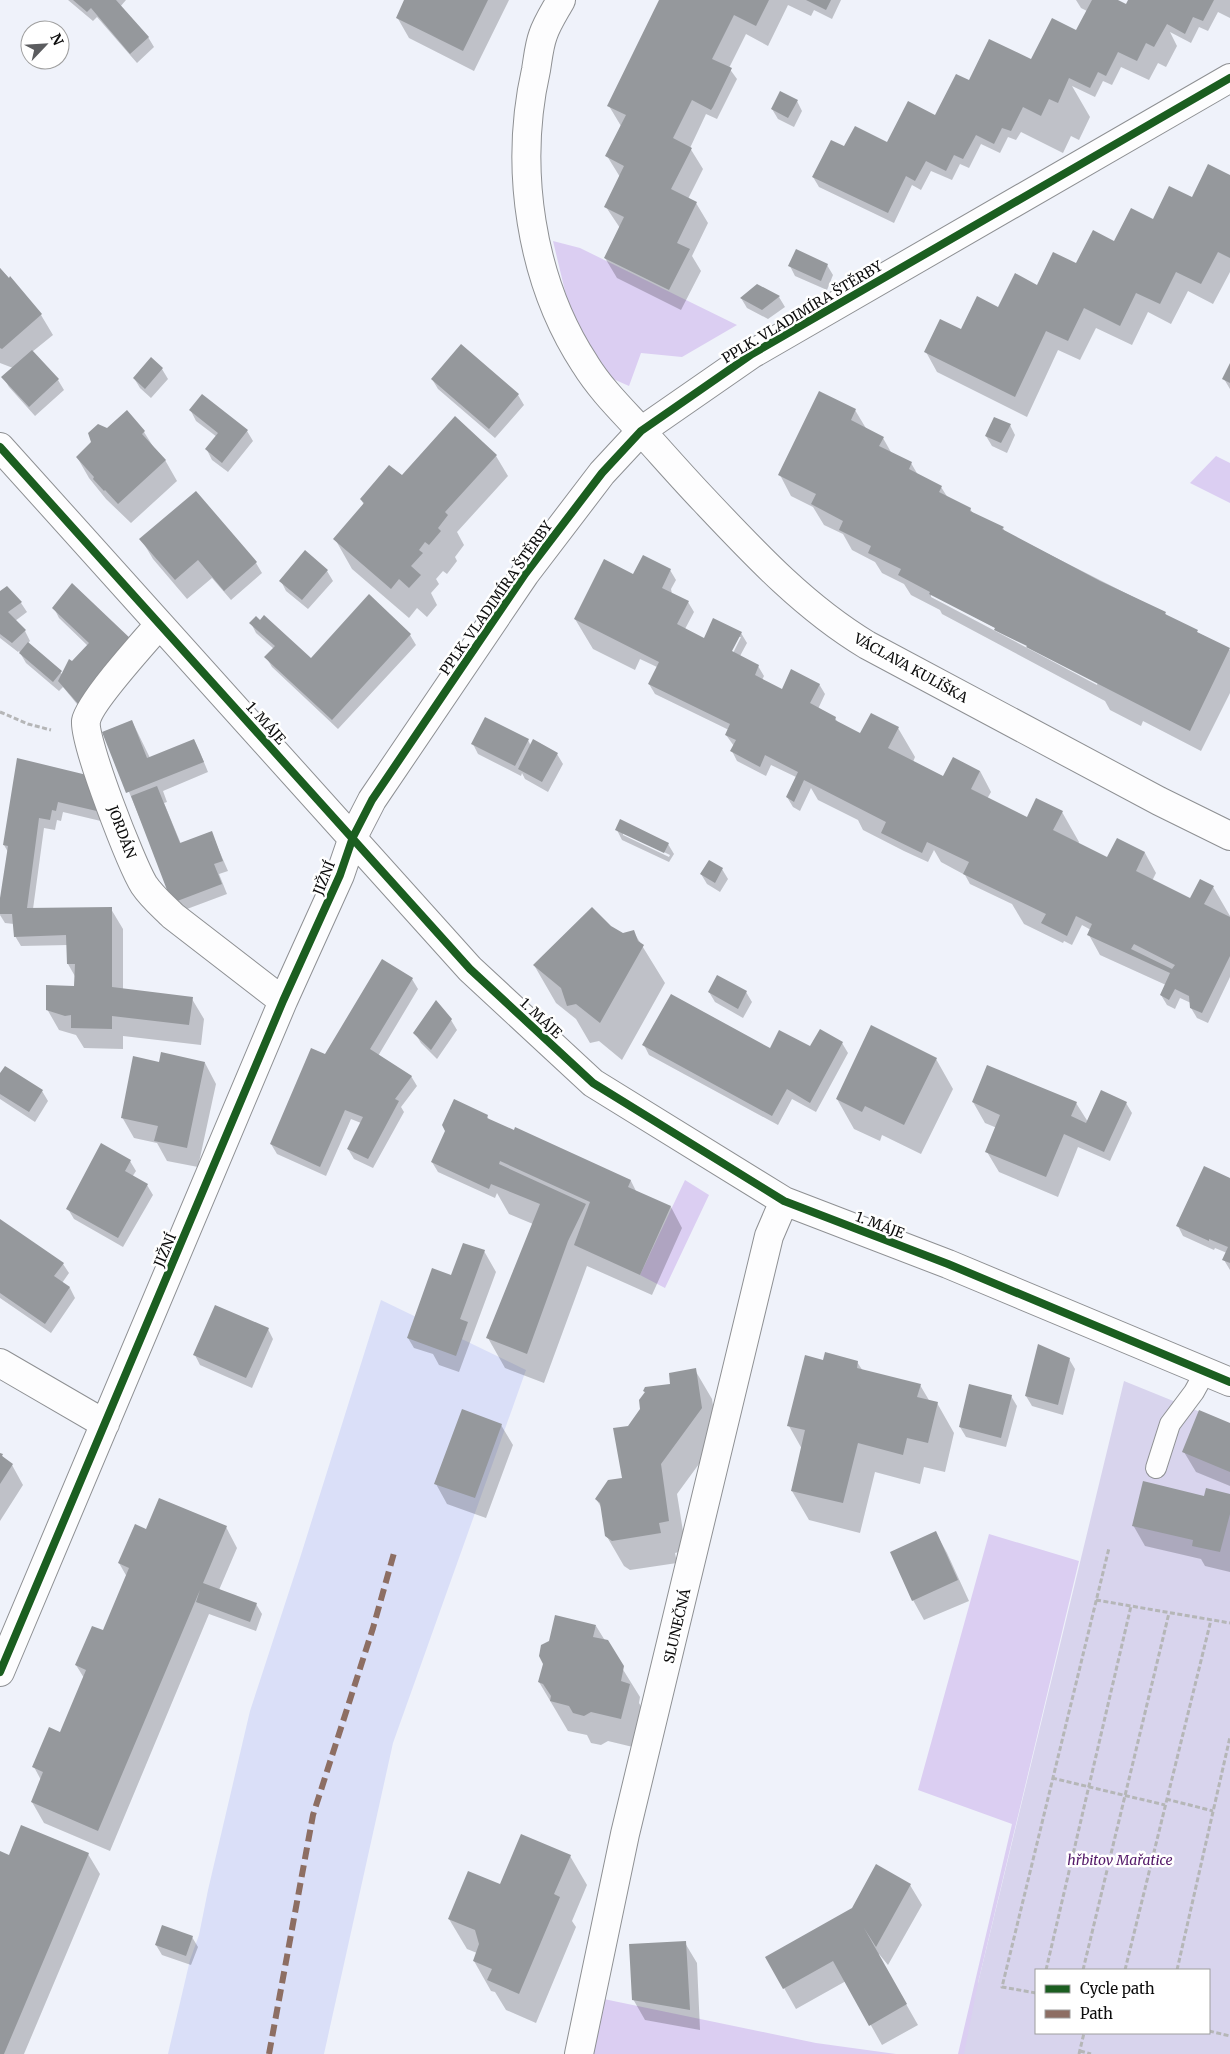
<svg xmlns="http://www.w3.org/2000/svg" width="1230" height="2054" font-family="Merriweather,serif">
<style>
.farmland{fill:#dadff8}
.green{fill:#dbcef2}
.cemetery{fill:#d8d4ed;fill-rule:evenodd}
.shadow{fill:#0003;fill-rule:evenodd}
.building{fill:#95989c;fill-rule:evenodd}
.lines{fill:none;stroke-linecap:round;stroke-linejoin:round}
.lane-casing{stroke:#8e9093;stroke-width:22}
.street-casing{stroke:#8e9093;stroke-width:30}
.path{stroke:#b5b6b7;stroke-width:3;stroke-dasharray:5 2.5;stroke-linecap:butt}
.lane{stroke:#fdfdfe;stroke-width:20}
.street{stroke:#fdfdfe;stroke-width:28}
.quiet{stroke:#8d6e63;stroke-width:6;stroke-dasharray:12 6;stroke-linecap:butt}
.cycleway-casing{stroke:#fff;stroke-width:11}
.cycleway{stroke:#1b5e20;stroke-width:8}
.labels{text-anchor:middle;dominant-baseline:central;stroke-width:5;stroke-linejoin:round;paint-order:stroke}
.street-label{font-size:14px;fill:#0c0c0c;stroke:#fff}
.park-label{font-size:14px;font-style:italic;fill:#531868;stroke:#fff}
</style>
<rect width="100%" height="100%" fill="#eff2fa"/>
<path class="farmland" d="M381,1300L526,1370L393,1743L324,2054H168L190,1960L199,1935L208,1890L250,1711L300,1558Z"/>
<path class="green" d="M553,241L580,248L737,325L682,357L641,353L629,386L611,378L594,357L571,316Z
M1216,456L1230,463V503L1190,483Z
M685,1180L709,1195L665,1288L640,1275Z
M989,1534L1079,1561L978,1983L1036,2033L1072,2054H958L1012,1824L918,1790Z
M599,1998L816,2043L896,2054H588Z"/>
<path class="cemetery" d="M1124,1381L1230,1424V2054H964L978,1983ZM1036,1970H1209V2033H1036Z"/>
<path class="shadow" d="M68,0H126L120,7L148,37L154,47L137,63L97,17L93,21Z
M406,0H509L474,71L409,38L397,17Z
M660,0H841L832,19L814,10L811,16L788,5L768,46L746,34L729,68L737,79L717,119L706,114L690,148L703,169L688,199L696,203L708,223L692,256L701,271L681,310L617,278L605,258L620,228L606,207L620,177L607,156L621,126L609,106Z
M1076,0H1115L1130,7V0H1230V18L1218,12L1208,31L1199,27L1191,43L1170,32L1177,46L1166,67L1158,63L1149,80L1121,67L1112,85L1103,81L1095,97L1072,86L1090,117L1079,140L1071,136L1063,153L1021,132L1016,140L1008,137L1000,153L981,144L969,168L960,164L952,180L931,171L921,190L912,185L894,223L819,187L813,177L845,148L888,144L936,117L969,82L1035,63L1077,32L1087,11L1081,8Z
M797,101L802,111L794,127L778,119L772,109Z
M1230,176V272L1213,304L1188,291L1171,324L1148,312L1132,345L1096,328L1080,360L1058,350L1027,417L937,372L926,352Z
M827,265L833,275L827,290L795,276L790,266Z
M0,268L41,315L53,335L32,352L58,380L64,390L35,416L9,387L3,377L13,368L0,363Z
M758,286L779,297L785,307L768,319L747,308L741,298Z
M151,359L162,369L168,379L151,398L140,388L134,378Z
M1230,366V389L1224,379Z
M432,379L518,395L524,405L495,438L438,389Z
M819,393L855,410L867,430L883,438L892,454L911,463L918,475L941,487L948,498L970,509L973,513L1003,528L1005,532L1165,613L1167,616L1230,650V693L1201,751L1143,721L1141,726L1110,710L1105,701L942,614L940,610L911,595L904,584L882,573L875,562L852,550L843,534L824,525L813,507L791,496L780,475ZM931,594L1098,682L1097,685L931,597Z
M203,396L247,431L253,441L228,472L212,460L207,450L217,437L196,421L191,411Z
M1010,425L1015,435L1007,453L992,446L986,436Z
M108,430L144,432L154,448L165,460L177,481L131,523L106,499L89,478L77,457Z
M496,456L508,476L457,532L464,545L455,557L457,561L447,574L443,571L436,579L439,584L431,593L437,605L427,617L417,608L409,618L352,569L335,539L364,505L361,499L406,480Z
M196,493L256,563L262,573L231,600L212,578L187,599L153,559L141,539Z
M670,570L676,580L671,589L672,594L688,602L694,612L685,629L704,639L741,633L747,643L740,656L758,666L764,676L762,680L782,690L819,684L825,694L818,709L835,718L838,723L861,735L898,728L915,757L913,762L944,777L980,771L991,792L987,799L1027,818L1062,812L1079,842L1078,844L1108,859L1130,846L1145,853L1156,873L1152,881L1191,900L1213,887L1230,916V977L1208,1023L1197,1018L1191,1008V1003L1180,998L1175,1009L1167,1005L1161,995L1166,985L1100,955L1089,935L1091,930L1082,925L1072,945L1064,941L1063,943L1024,924L1012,904L970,884L965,875L941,862L934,850L928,862L904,851L863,830L858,820L818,800L811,788L800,811L793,807L787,797L796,777L771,765L766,776L737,761L732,751L734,746L726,735L729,730L655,694L649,684L657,667L640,659L635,670L593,649L575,619L634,575ZM738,637H741L731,657L728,656Z
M327,571L333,581L308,609L286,591L281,581Z
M7,587L21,603L27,612L15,621L25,631L30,641L28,643L62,674L88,646L59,618L54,608L132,641L86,715L63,687L59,691L26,663L19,651L18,652L0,638V593Z
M369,596L410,635L416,645L338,729L272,667L266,657L274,649L256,633L251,623L311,659Z
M132,721L150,758L194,740L199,750L208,772L163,791L167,802L164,803L181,844L211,832L228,871L219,874L227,894L179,912L104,732Z
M528,740L531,746L557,754L563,764L548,792L525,779L522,773L521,776L478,754L473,744Z
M18,759L90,777L105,822L63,812L61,821L57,820L55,830L44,828L33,909H111L123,929V989L192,999L204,1019L201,1045L123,1036V1049L84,1048L76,1035L59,1030L47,1009L76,987V978L68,964V945L21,946L15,936L14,924L5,923L0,915L8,852L4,845Z
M617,830L668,844L674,854L669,862L622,840ZM623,832L670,855L669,857L623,835Z
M709,861L722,869L728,879L720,892L707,884L701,874Z
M610,927L623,935L633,931L665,983L622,1060L599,1041L590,1043L576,1019L556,1003L534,965Z
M412,979L418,989L378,1056L411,1076L417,1086L401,1107L404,1112L373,1168L354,1159L348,1149L361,1123L351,1119L326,1176L277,1154L271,1144L326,1055Z
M709,992H746L752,1002L743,1018L715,1002Z
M451,1020L457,1030L437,1059L421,1043L415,1033Z
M842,1043L848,1053L816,1112L792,1099L778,1125L649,1055L644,1045L770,1050L811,1048Z
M936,1059L953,1089L921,1154L882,1135L880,1141L854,1129L837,1099Z
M205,1063L216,1084L198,1167L167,1161L157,1143L134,1138L122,1117Z
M5,1067L42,1091L48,1101L35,1122L0,1099V1076Z
M973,1102L1076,1103L1088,1122L1126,1103L1132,1113L1110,1161L1078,1147L1058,1197L999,1172L987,1152L997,1128L985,1123Z
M487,1116L489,1120L631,1181L637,1193L671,1207L682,1228L652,1295L587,1266L544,1383L505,1368L488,1338L533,1224L509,1214L497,1193L495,1198L438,1172L432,1162Z
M130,1161L136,1171L132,1177L147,1185L153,1195L123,1247L74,1219L68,1209Z
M1230,1180V1270L1224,1260L1227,1253L1215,1248L1214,1250L1183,1236L1178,1226Z
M0,1220L63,1264L69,1273L62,1283L70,1288L75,1298L51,1333L0,1298Z
M484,1251L496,1272L459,1372L439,1365L433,1354L414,1348L408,1338Z
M268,1329L273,1339L252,1388L200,1365L195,1355Z
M1069,1359L1075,1369L1063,1415L1032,1406L1026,1396Z
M824,1361L857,1362L863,1371L920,1385L930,1402L937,1403L954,1433L945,1472L924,1467L920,1484L875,1472L860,1533L809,1520L792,1491L802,1449L789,1426Z
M695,1370L712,1399L718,1438L677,1494L686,1550L675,1553L677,1563L630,1570L624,1566L606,1535L603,1510L596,1499L623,1479L628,1427L642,1409L646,1394L644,1391L672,1386Z
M1011,1396L1017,1406L1006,1447L966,1437L960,1427Z
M501,1425L513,1445L486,1518L447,1504L436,1484Z
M1230,1425V1486L1196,1472L1184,1452Z
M0,1454L12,1465L23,1485L0,1521Z
M1230,1496V1572L1205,1566L1201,1559L1145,1546L1133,1525L1205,1497Z
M226,1527L237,1548L219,1590L256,1604L262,1614L256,1631L209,1614L110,1851L44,1823L32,1802L41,1780L34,1767L61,1734L84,1678L76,1665L104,1632L127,1577L119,1563L147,1531Z
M936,1533L947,1553L969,1601L924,1620L913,1600Z
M596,1626L640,1697L639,1703L646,1715L637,1748L608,1741L601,1745L591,1743L587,1735L568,1731L539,1682Z
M0,1853L9,1857L88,1854L100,1874L24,2054H0Z
M570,1856L587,1885L572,1921L576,1927L536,2023L506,2010L495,1992L491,1991L474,1961L477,1953L467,1949L449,1919L501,1886Z
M910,1885L922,1905L888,1965L879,1954L878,1955L918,2025L882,2045L846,1981L796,2009L767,1958Z
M192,1937L198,1947L191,1965L162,1955L156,1945Z
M685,1943L697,1963L700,2030L645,2020L633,1999Z"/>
<path class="building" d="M73,0H116L149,37L130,54L91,8L87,12Z
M404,0H488L463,51L396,18Z
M659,0H769L756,26L734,15L712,59L732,68L713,107L711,110L692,100L673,138L692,148L671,189L697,202L677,243L690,249L669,290L604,258L624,217L604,207L624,166L605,156L626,115L607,106Z
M806,0H831L826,10Z
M1092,0H1118L1126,4L1128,0H1214L1203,21L1193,17L1185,34L1167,24L1154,47L1146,43L1137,61L1118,52L1106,76L1098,72L1090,88L1069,78L1058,103L1049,99L1041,116L1023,107L1011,131L1002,128L994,144L976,135L963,159L954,155L946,171L926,161L915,181L906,176L888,213L812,177L831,140L844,146L855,126L887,142L908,101L935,115L956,74L969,80L989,39L1031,59L1052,18L1076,30Z
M780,91L798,100L788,118L771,109Z
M1208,164L1230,175V258L1218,252L1201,284L1176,272L1160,304L1136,293L1120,326L1084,308L1068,341L1046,331L1015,397L924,352L940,319L961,329L977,296L998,307L1015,273L1037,285L1053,252L1076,263L1093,230L1114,241L1131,208L1153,219L1169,186L1192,197Z
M796,249L828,264L821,281L788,266Z
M0,268L9,278L10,276L42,314L2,349L0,348Z
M757,284L780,296L762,310L740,298Z
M461,344L519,394L489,429L431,379Z
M32,350L59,379L29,407L1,377Z
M151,357L163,368L145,389L133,378Z
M1230,363V383L1222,379Z
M819,391L856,409L851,420L884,437L879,446L912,462L909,469L942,486L939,492L971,508L970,511L1004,527L1002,529L1100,581L1166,612L1165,614L1198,630L1197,632L1230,648L1190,731L1026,647L1027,646L994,630L995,628L929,594L930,592L898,575L901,569L868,553L871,546L839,530L843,521L811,504L816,494L778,475Z
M202,394L248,430L222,463L205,449L218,433L189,410Z
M127,410L145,431L142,434L166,460L118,504L105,490L104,491L93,479L94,477L76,457L91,442L88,433L98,424L107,428Z
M455,416L497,455L445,512L448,515L438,528L441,531L429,545L425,542L419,550L423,553L411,566L421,575L409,588L399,579L391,589L333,539L364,503L360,499L389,465L402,475Z
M994,417L1011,424L1001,443L985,436Z
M196,491L257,562L224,591L198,560L175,580L139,539Z
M305,550L328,570L302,600L279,581Z
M643,555L671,569L662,588L689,601L677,624L704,638L713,618L742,632L732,651L759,665L755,675L782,689L791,669L820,684L810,703L836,717L835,720L860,733L871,713L899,727L888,748L943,776L953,757L980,771L971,789L1027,817L1036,798L1063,811L1053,830L1107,857L1117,838L1145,852L1136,871L1190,898L1200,879L1214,886L1204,904L1230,917V956L1202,1013L1190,1008L1189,996L1175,989L1169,1000L1160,995L1170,973L1087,935L1092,924L1076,916L1067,936L1041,923L1046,914L963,874L969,862L927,842L922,853L881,833L886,822L804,780L794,802L786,797L798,772L765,755L760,767L730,751L736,740L725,735L730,724L648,684L659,662L574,619L604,559L633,574ZM1134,944L1175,965L1172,969L1131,949Z
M72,583L133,641L80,706L58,681L69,659L72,661L89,643L52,608Z
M7,586L22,602L8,612L26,630L12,643L0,634V591Z
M369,594L411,634L332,720L264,657L275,646L249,623L256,616L260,620L264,615L311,658Z
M28,642L62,671L53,682L19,653Z
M485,717L529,739L515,766L471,744Z
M132,720L147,758L194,739L204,762L126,793L102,732Z
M533,739L558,753L542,782L518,769Z
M17,758L91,776L101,812L58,802L56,811L52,810L50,820L39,818L27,908L112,907V987L193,997L189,1025L112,1016V1029L71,1028V1015L65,1016L46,1010V985L74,986L75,964H67L66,935L14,937L12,914H0V898L8,846L3,845Z
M157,786L180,843L212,831L223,861L214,864L222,884L172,903L131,796Z
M620,819L669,843L664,853L615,830Z
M709,860L723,868L715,883L700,874Z
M592,907L611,926L623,933L634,930L638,941L644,945L600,1023L576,1004L567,1006L561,988L533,965Z
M382,959L413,978L370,1049L412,1076L395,1099L399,1101L368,1159L347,1149L363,1117L345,1110L320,1167L270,1144L311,1048L325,1054Z
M717,975L747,991L738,1009L708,992Z
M671,994L770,1048L779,1030L810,1046L820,1029L843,1042L810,1103L787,1089L772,1116L642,1045Z
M436,1000L452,1019L431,1050L413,1033Z
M871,1025L937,1058L904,1125L865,1106L862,1112L836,1099Z
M161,1052L205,1062L187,1148L154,1141L158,1126L121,1118L133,1056L159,1062Z
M987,1065L1077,1102L1071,1116L1086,1123L1101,1090L1127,1102L1104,1152L1064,1134L1046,1177L985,1152L1000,1115L972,1102Z
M5,1066L43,1090L29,1112L0,1094V1073Z
M454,1099L488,1115L487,1118L514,1130L515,1127L631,1180L628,1187L671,1206L640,1275L574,1245L590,1202L500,1161L499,1164L586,1204L568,1241L527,1354L486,1338L540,1204L491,1184L489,1189L431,1162L445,1131L442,1125Z
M101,1143L131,1160L125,1171L148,1184L118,1238L66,1209Z
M1204,1166L1230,1178V1263L1222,1260L1228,1247L1209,1239V1241L1176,1226Z
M0,1219L64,1263L54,1276L70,1287L45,1324L0,1293Z
M463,1243L485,1250L460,1319L468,1322L456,1356L407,1338L432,1268L451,1275Z
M215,1305L269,1328L246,1378L193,1355Z
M1038,1344L1070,1358L1058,1405L1025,1396Z
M825,1352L858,1361L857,1368L921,1384L917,1397L938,1402L928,1443L907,1438L903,1455L858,1443L843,1503L791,1491L805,1430L787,1426L805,1355L823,1360Z
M696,1368L702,1408L661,1464L669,1521L659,1523L661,1533L612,1541L605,1536L600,1503L595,1499L608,1480L622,1478L613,1428L628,1426L640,1409L639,1400L645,1392L643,1391L645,1387L670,1384L669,1373Z
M969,1384L1012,1395L1001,1438L959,1427Z
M462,1409L502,1424L475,1498L434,1484Z
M1199,1410L1230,1423V1472L1182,1452Z
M0,1453L3,1454L2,1456L13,1464L0,1484Z
M1143,1481L1204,1496L1206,1488L1230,1494V1514L1220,1552L1192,1546L1193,1540L1132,1526Z
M159,1498L227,1526L203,1583L257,1603L250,1622L196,1602L200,1590L98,1831L31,1802L43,1772L32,1767L49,1727L60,1732L86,1670L75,1665L92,1626L103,1630L129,1568L118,1563L135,1524L146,1529Z
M936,1531L958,1580L912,1601L890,1552Z
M555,1615L596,1625L593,1637L608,1640L624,1666L621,1681L630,1684L621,1719L591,1712L584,1716L573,1713L569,1706L550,1701L551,1696L543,1684L538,1682L543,1664L539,1656L541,1645L549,1641Z
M21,1825L89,1853L4,2054H0V1851L9,1855Z
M521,1834L571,1855L554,1894L560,1897L519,1994L487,1980L492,1969L473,1961L479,1944L475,1930L448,1919L468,1871L500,1884Z
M876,1864L911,1884L876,1947L864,1928L907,2004L869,2026L833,1961L783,1989L765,1957L852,1908Z
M162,1925L193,1936L186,1956L155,1945Z
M686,1941L690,2010L632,2000L629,1944Z"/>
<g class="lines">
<defs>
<path id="lane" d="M1156,1468L1170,1424L1194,1392L1205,1372"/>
<path id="street" d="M561,0C555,11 547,23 543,35C539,46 538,58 536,70C514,167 530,280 585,364C601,390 623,411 643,433C663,455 683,478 704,500C754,553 804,607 867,645L1159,801L1230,836
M0,447L470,969L593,1083L784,1201L948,1264L1230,1382
M159,625C144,642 89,703 86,721C83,741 132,866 144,885C152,897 163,906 173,916L283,1001
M0,1363L105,1424
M0,1672L283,1001L340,875L353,837L372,800L525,574L602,473L641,431L752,354L1230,78
M579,2054L625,1834L769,1236L784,1201"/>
</defs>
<use href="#lane" class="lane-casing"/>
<use href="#street" class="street-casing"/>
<path class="path" d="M0,712L28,724L51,730
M1096,1600L1230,1623
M1052,1778L1165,1805
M1166,1799L1213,1811
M1046,1970L1131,1606
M1083,1970L1169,1613
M1125,1970L1211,1620
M1177,1970L1230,1737
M1036,1993L1002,1987L1109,1548
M1209,2031L1230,2036
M1080,2051L1091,2054
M1079,2054L1084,2033"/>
<use href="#lane" class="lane"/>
<use href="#street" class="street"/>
<path class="quiet" d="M269,2054L313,1815L373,1628L394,1553"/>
<defs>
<path id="cycleway" d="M0,447L470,969L593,1083L784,1201L948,1264L1230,1382
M0,1672L283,1001L340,875L353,837L372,800L525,574L602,473L641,431L752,354L1230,78"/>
</defs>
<use href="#cycleway" class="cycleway-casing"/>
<use href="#cycleway" class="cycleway"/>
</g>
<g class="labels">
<g class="street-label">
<text transform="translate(802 312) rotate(-31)">PPLK. VLADIMÍRA ŠTĚRBY</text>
<text transform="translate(496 598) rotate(-55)">PPLK. VLADIMÍRA ŠTĚRBY</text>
<text transform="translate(911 668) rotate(29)">VÁCLAVA KULÍŠKA</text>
<text transform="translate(266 723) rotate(48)">1. MÁJE</text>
<text transform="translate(122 832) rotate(69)">JORDÁN</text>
<text transform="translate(324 878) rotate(-68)">JIŽNÍ</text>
<text transform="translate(541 1018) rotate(43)">1. MÁJE</text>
<text transform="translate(880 1225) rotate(21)">1. MÁJE</text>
<text transform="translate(165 1250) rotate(-67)">JIŽNÍ</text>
<text transform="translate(677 1626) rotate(-77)">SLUNEČNÁ</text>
</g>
<g class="park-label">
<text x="1120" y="1860">hřbitov Mařatice</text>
</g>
</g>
<rect x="1035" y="1969" width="175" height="65" fill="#ffffff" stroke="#9e9e9e"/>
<rect x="1045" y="1985" width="25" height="8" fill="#1b5e20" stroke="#9e9e9e"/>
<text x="1080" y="1994" font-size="15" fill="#0c0c0c">Cycle path</text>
<rect x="1045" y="2010" width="25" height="8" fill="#8d6e63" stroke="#9e9e9e"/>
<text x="1080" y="2019" font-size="15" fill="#0c0c0c">Path</text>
<g transform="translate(45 45) rotate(65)"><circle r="24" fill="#ffffff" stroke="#9e9e9e"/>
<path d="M0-4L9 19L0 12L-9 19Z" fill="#5b5c5f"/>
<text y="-8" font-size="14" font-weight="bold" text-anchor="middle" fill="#0c0c0c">N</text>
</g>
</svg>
